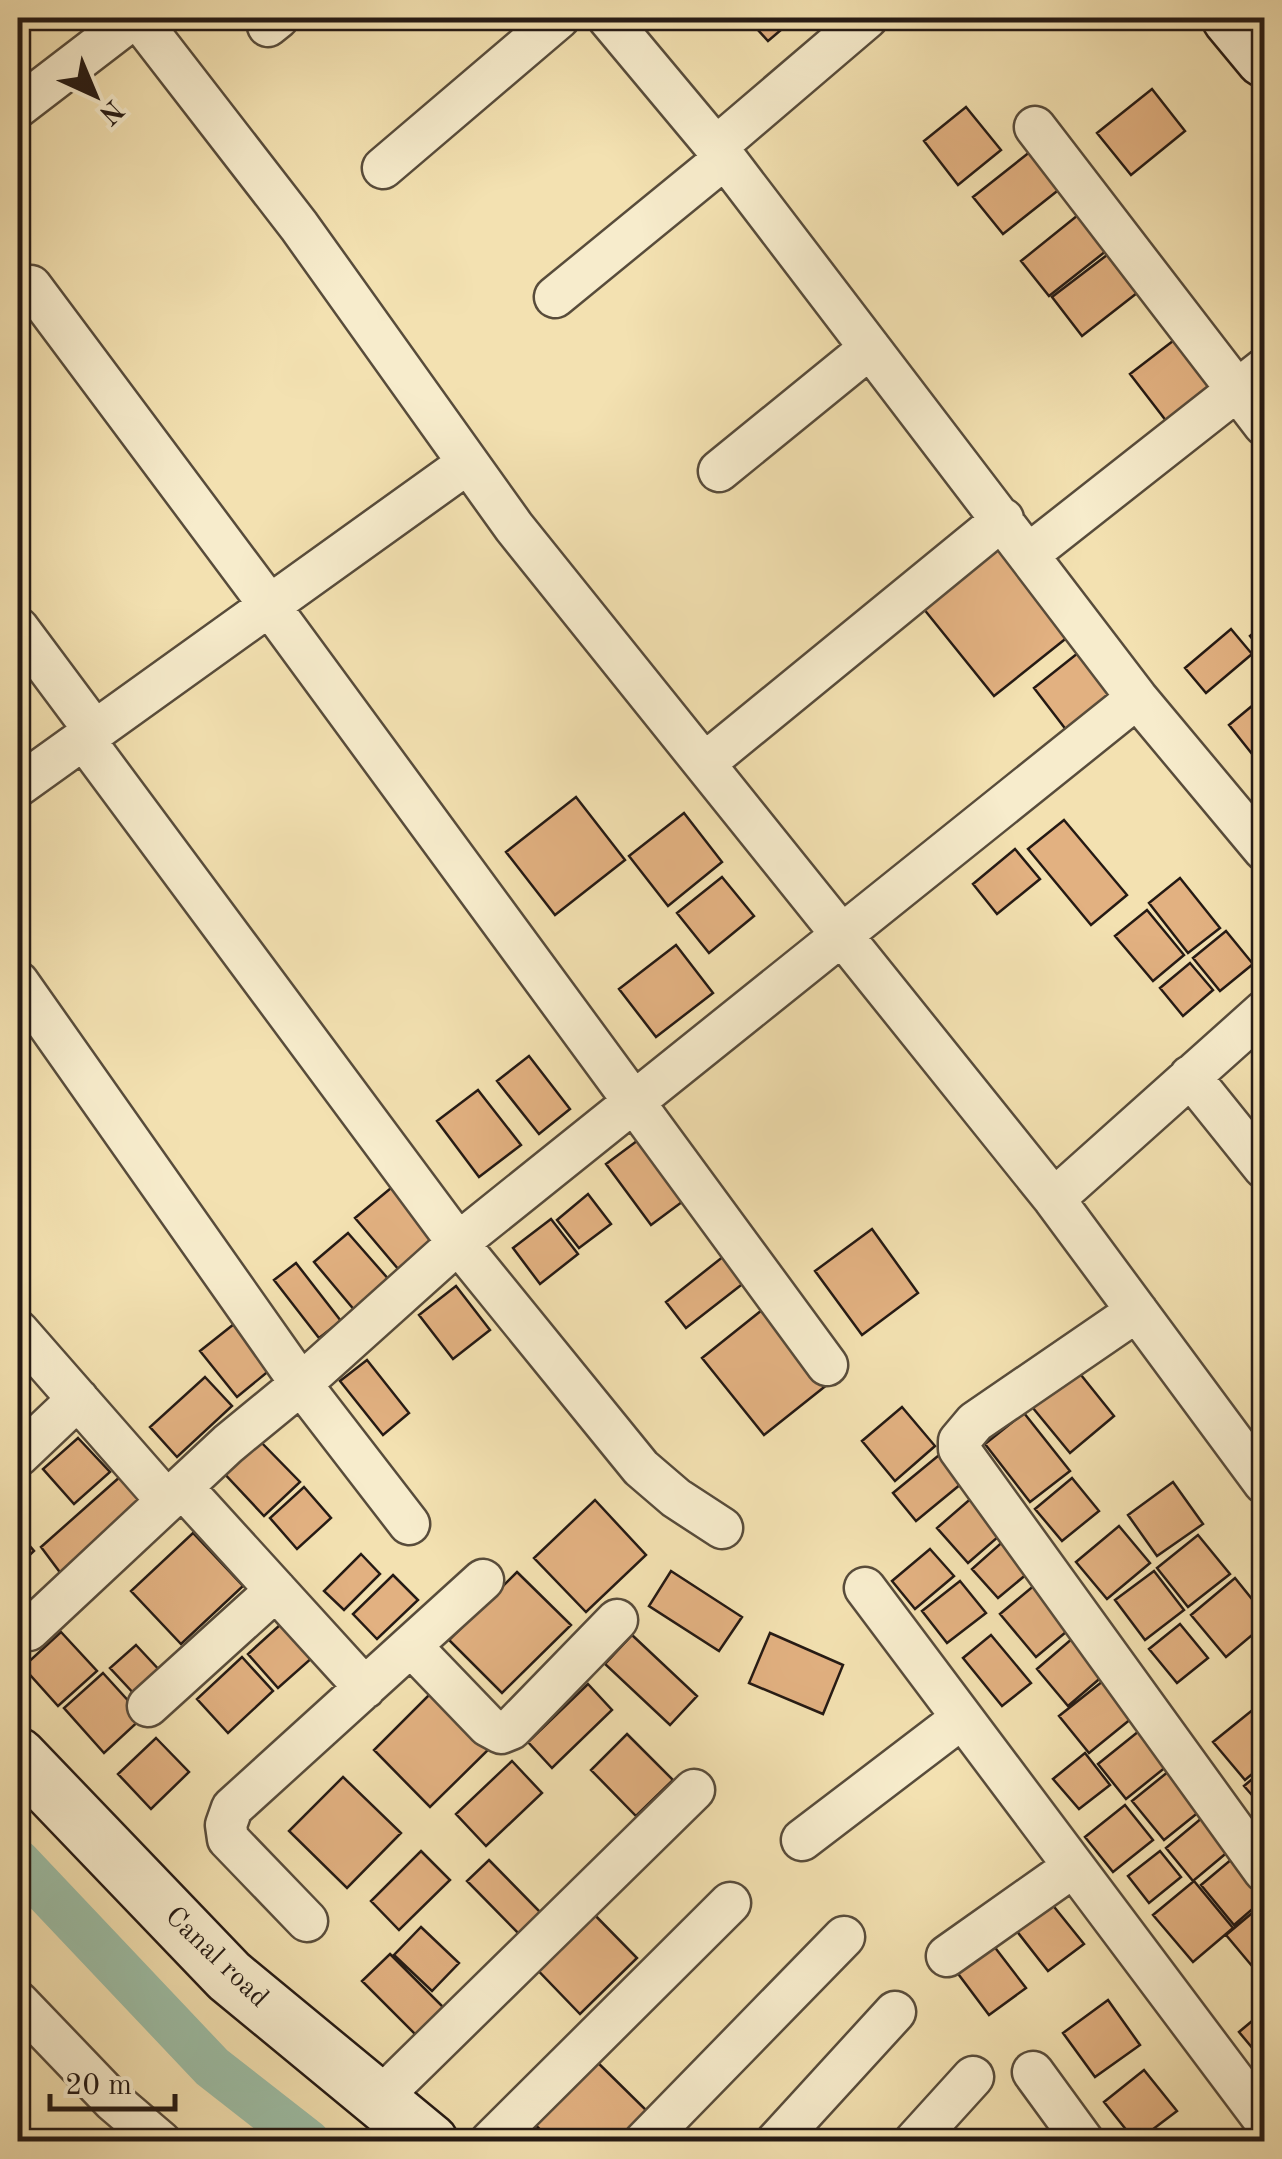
<svg xmlns="http://www.w3.org/2000/svg" width="1282" height="2159" font-family="'Old Standard TT',serif">
<style>
.lines{fill:none;stroke-linecap:round;stroke-linejoin:round}
.canal{stroke:#9dbea6;stroke-width:45}
.building{fill:#e2b181;stroke:#251a14;stroke-width:2.5}
.street-casing{stroke:#584c3b;stroke-width:45}
.secondary-casing{stroke:#251a14;stroke-width:60}
.street{stroke:#f7eccc;stroke-width:40}
.secondary{stroke:#f7eccc;stroke-width:55}
.labels{text-anchor:middle;dominant-baseline:central;stroke-width:8;stroke-linejoin:round;paint-order:stroke}
.street-label{font-size:28px;fill:#251a14;stroke:#f7eccc}
</style>
<rect width="100%" height="100%" fill="#f3e1b1"/>
<filter id="stains"><feTurbulence type="fractalNoise" baseFrequency=".002" numOctaves="4"/><feColorMatrix values="0 0 0 0 .2 0 0 0 0 .09 0 0 0 0 .02 0 0 0 .5 -.17"/></filter>
<radialGradient id="worn" r=".72"><stop offset=".6" stop-color="#630" stop-opacity="0"/><stop offset="1" stop-color="#630" stop-opacity=".3"/></radialGradient>
<g class="lines">
<path class="canal" d="M18,1862L212,2067L308,2142"/>
</g>
<path class="building" d="M747,18H795L768,41Z
M1152,89L1185,131L1131,175L1097,133Z
M966,107L1001,150L958,185L924,141Z
M1031,151L1061,188L1003,234L973,197Z
M1078,215L1106,251L1049,296L1021,261Z
M1107,255L1137,293L1082,336L1052,297Z
M1182,334L1219,382L1167,422L1130,374Z
M1008,540L1079,628L994,696L923,608Z
M1264,624V654L1250,636Z
M1231,629L1252,654L1206,693L1185,668Z
M1088,645L1131,702L1077,744L1034,688Z
M1264,696V769L1229,725Z
M576,797L625,860L555,915L506,852Z
M684,813L722,862L668,906L629,856Z
M1064,820L1127,895L1091,925L1028,849Z
M1015,849L1040,879L997,914L973,884Z
M722,877L754,916L709,953L677,913Z
M1180,878L1220,928L1188,953L1149,903Z
M1147,910L1184,955L1153,981L1115,936Z
M1226,931L1253,964L1220,991L1193,958Z
M676,945L713,993L656,1037L619,989Z
M1190,963L1213,990L1183,1016L1160,988Z
M529,1056L570,1109L539,1134L497,1081Z
M478,1090L521,1145L479,1177L437,1121Z
M645,1135L690,1196L651,1225L606,1164Z
M391,1188L435,1241L399,1270L355,1218Z
M588,1194L611,1224L579,1248L557,1220Z
M551,1219L578,1254L540,1284L513,1248Z
M872,1229L918,1293L862,1335L815,1271Z
M348,1233L391,1282L356,1312L314,1262Z
M734,1248L754,1275L686,1328L666,1302Z
M296,1263L341,1321L319,1338L274,1280Z
M456,1286L490,1330L453,1359L419,1315Z
M767,1306L828,1384L764,1435L702,1358Z
M234,1324L271,1369L237,1397L200,1351Z
M367,1360L409,1413L383,1435L340,1381Z
M1073,1365L1114,1416L1070,1453L1028,1402Z
M205,1377L232,1406L177,1457L150,1427Z
M902,1407L935,1446L895,1481L862,1441Z
M1024,1413L1070,1471L1030,1502L985,1444Z
M256,1437L300,1482L264,1516L221,1470Z
M78,1438L110,1472L74,1504L43,1469Z
M944,1451L967,1479L916,1521L893,1493Z
M130,1468L147,1493L62,1575L41,1547Z
M1072,1478L1099,1511L1062,1541L1035,1509Z
M1173,1482L1203,1524L1157,1556L1128,1515Z
M304,1487L331,1518L297,1549L270,1518Z
M975,1495L1006,1530L968,1563L937,1528Z
M595,1500L646,1555L586,1612L534,1558Z
M1119,1526L1150,1563L1107,1599L1076,1562Z
M18,1532L34,1551L18,1566Z
M193,1533L243,1586L181,1644L131,1591Z
M1198,1535L1230,1574L1188,1607L1157,1568Z
M1008,1537L1034,1568L998,1598L972,1569Z
M930,1549L954,1576L915,1609L892,1581Z
M361,1554L380,1574L344,1610L324,1591Z
M671,1571L742,1617L719,1651L649,1606Z
M1154,1571L1184,1610L1145,1640L1115,1600Z
M517,1572L571,1625L502,1693L449,1640Z
M393,1575L418,1600L377,1639L353,1614Z
M1235,1578L1264,1614V1625L1226,1657L1191,1615Z
M1042,1579L1078,1622L1036,1657L1000,1614Z
M960,1581L986,1613L947,1643L922,1611Z
M291,1615L322,1649L278,1688L248,1654Z
M1180,1624L1208,1658L1177,1683L1149,1649Z
M1081,1631L1112,1668L1068,1706L1037,1669Z
M61,1632L97,1671L58,1706L23,1667Z
M770,1633L843,1665L823,1714L749,1683Z
M632,1635L697,1696L670,1725L605,1664Z
M991,1635L1031,1683L1002,1706L963,1658Z
M136,1645L162,1673L137,1697L110,1668Z
M242,1657L273,1691L228,1733L197,1699Z
M103,1673L143,1717L104,1753L64,1708Z
M1103,1681L1132,1718L1089,1753L1059,1716Z
M588,1684L612,1710L552,1768L528,1742Z
M436,1688L493,1745L430,1807L374,1750Z
M1255,1708L1264,1719V1764L1245,1780L1213,1742Z
M1139,1731L1167,1766L1126,1799L1098,1764Z
M627,1734L673,1780L636,1816L591,1770Z
M156,1738L189,1772L151,1809L118,1774Z
M1085,1753L1110,1785L1079,1809L1053,1779Z
M512,1761L542,1793L486,1846L456,1814Z
M1264,1769V1809L1244,1786Z
M1169,1771L1200,1811L1164,1840L1132,1801Z
M343,1777L401,1833L347,1888L289,1831Z
M1125,1805L1153,1840L1113,1872L1085,1837Z
M1203,1817L1230,1850L1193,1881L1166,1848Z
M421,1851L450,1880L399,1930L371,1901Z
M1160,1851L1181,1877L1149,1903L1128,1876Z
M1239,1853L1264,1884V1899L1234,1925L1201,1885Z
M489,1860L543,1915L521,1936L467,1881Z
M1194,1881L1233,1928L1193,1962L1153,1915Z
M1047,1898L1084,1944L1048,1971L1012,1925Z
M1264,1903V1976L1262,1978L1226,1935Z
M584,1904L637,1958L580,2014L527,1959Z
M421,1927L459,1963L432,1991L394,1955Z
M990,1941L1026,1988L989,2015L953,1967Z
M390,1954L445,2009L417,2036L362,1981Z
M1108,2000L1140,2045L1095,2077L1063,2033Z
M1264,2011V2062L1239,2032Z
M590,2055L648,2112L620,2142H553L528,2118Z
M1144,2070L1177,2111L1136,2142L1104,2102Z
M18,2114L31,2142H18Z"/>
<g class="lines">
<defs>
<path id="street" d="M138,18L299,226L514,527L1054,1199
M608,18L725,158L1137,698L1264,850
M268,26L278,18
M18,107L134,18
M1035,127L1264,425
M716,147L867,18
M383,168L559,18
M31,286L258,590L827,1365
M555,297L725,158
M719,471L870,348
M1029,554L1264,369
M18,628L94,730
M83,738L458,1243L641,1468L676,1498L722,1528
M705,763L1003,519
M18,786L468,463
M18,982L301,1384L409,1524
M1264,1011L1054,1199L1264,1483
M1190,1076L1264,1168
M1137,1311L975,1422L959,1441V1449L1264,1871
M18,1331L167,1501
M18,1456L78,1399
M182,1487L365,1688
M865,1588L1264,2120
M29,1630L228,1444L301,1384L458,1243L1137,698
M411,1646L488,1726L501,1733L511,1729L617,1620
M148,1706L276,1590
M802,1840L962,1718
M307,1921L228,1839L226,1825L232,1808L483,1580
M947,1956L1073,1867
M18,2002L113,2101L161,2142
M1033,2072L1084,2142
M378,2100L694,1790
M490,2142L730,1903
M644,2142L844,1937
M776,2142L895,2012
M914,2142L973,2077"/>
<path id="secondary" d="M1230,18L1264,59
M18,1756L229,1976L430,2142"/>
</defs>
<use href="#street" class="street-casing"/>
<use href="#secondary" class="secondary-casing"/>
<use href="#street" class="street"/>
<use href="#secondary" class="secondary"/>
</g>
<g class="labels">
<g class="street-label">
<text transform="translate(216 1958) rotate(44)">Canal road</text>
</g>
</g>
<rect width="1282" height="2159" fill="none" stroke="#f3e1b1" stroke-width="60"/>
<rect x="20" y="20" width="1242" height="2119" fill="none" stroke="#251a14" stroke-width="5"/>
<rect x="30" y="30" width="1222" height="2099" fill="none" stroke="#251a14" stroke-width="2.5"/>
<g transform="translate(95 95) rotate(136)" stroke="#f7eccc" stroke-width="8" paint-order="stroke">
<path d="M0-8L18 38L0 25L-18 38Z" fill="#251a14"/>
<text y="-15" font-size="28" font-weight="bold" text-anchor="middle" fill="#251a14">N</text>
</g>
<path d="M50 2094v15h125v-15" fill="none" stroke="#251a14" stroke-width="5"/>
<text x="65" y="2094" font-size="30" fill="#251a14" stroke="#f7eccc" stroke-width="8" paint-order="stroke">20 m</text>
<rect width="100%" height="100%" filter="url(#stains)"/>
<rect width="100%" height="100%" fill="url(#worn)"/>
</svg>
